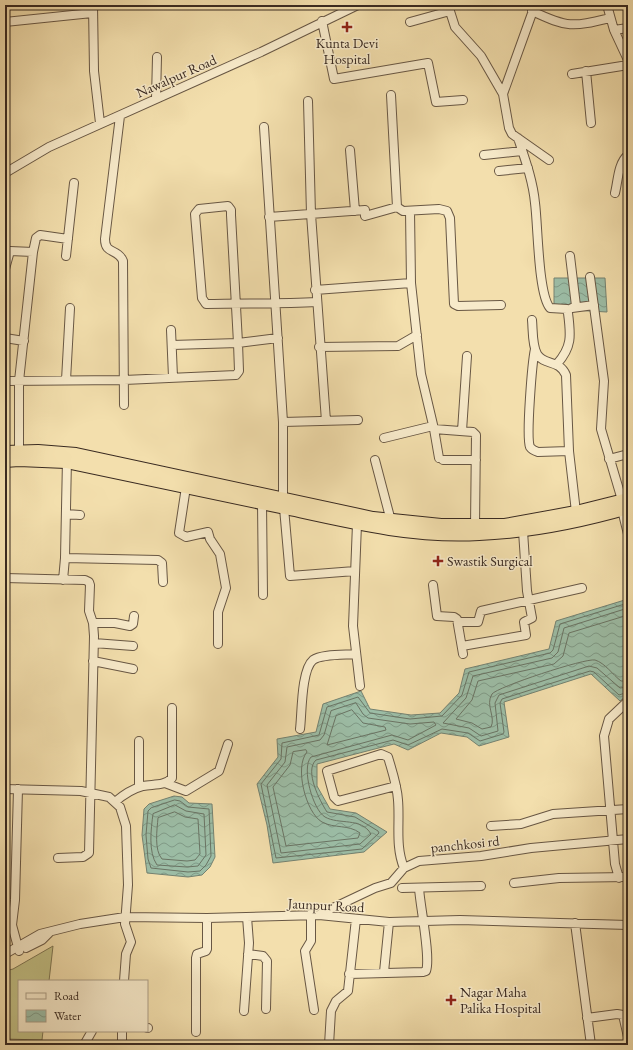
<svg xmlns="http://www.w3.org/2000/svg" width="633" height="1050" font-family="'EB Garamond',serif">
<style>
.park{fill:#c2c085;stroke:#7e7553}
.water{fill:url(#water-waves);stroke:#748271}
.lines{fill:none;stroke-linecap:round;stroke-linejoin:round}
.shore{stroke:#6a7464;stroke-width:1}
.minor-casing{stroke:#685744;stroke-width:10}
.highway-casing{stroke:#392a21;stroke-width:14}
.minor{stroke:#f7eaca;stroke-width:8}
.highway{stroke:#f3dfad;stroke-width:12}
.poi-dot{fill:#8f2418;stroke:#f7eaca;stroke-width:1.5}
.labels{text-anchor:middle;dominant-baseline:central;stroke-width:3;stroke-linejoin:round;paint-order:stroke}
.poi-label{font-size:14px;fill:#392a21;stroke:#f7eaca;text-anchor:start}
.street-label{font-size:14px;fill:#392a21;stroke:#f7eaca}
</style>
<defs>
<pattern id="water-waves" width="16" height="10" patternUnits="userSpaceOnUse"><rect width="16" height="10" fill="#9cbda6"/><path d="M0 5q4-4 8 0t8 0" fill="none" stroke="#809a87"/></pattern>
</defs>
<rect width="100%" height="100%" fill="#f3dfad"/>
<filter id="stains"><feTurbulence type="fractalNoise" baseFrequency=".005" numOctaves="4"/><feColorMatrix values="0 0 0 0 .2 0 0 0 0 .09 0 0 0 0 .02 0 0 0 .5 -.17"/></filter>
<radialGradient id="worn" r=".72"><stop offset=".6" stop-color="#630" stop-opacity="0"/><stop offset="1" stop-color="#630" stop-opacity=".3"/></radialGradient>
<path class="park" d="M53,946L49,981H19V1031H43L42,1040L5,1039V971L13,969Z"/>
<path class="water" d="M554,278H605L607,312L554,309Z
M628,599V694L620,701L591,674L504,702L509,737L479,746L467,737L441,733L408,750L394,744L317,764V786L330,809L356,813L387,832L364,852L273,863L267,825L257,784L278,757L277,739L316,732L323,704L361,691L370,709L411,715L440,713L459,693L465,669L549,649L556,621Z
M174,796L182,797L189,803L212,804L215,857L210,867L202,875L188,877L147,873L142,835L144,809L149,804Z"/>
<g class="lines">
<path class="shore" d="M628,603L560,624L553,650L550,653L469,672L462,695L442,716L410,719L370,713L358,697L327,707L319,735L282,743L281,759L261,784L276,858L362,849L379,833L378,831L355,817L327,812C320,801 304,771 316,760L393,740L408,745L442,729L468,733L480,741L503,734L504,732L500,703L502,699L590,671L594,672L619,695L628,692
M628,608L564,628L558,652L552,658L473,676L466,698L443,723L469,728L481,736L498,731L495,703L499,695L589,666L597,668L620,688L628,687
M628,615L569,633L563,656L554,664L478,681L472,700L456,719L472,723L482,729L491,727C496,717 485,705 492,694C497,687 585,658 595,660C605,663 613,675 621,681H628
M356,703L363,714L368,718L410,724L434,722L436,725L408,740L392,735L311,757C301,768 313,810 325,817C339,825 361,817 371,834L360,844L281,853L267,785L285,762L287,747L320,740L324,735L331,711Z
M352,710L363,723L385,727L386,730L327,745L336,716Z
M306,750L307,752C294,767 306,813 322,822C335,829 348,824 360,833L358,838L286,846L273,787L290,765L293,752Z
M175,800L180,801L188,807L209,809L211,856L206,865L200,871L188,872L151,868L148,859L146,835L148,811L151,808Z
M175,805L186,811L204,814L206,855L198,866L187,867L157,865C148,852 151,829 153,814Z
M175,812L185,817L198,819L200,854L195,860L187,861L162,859C154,850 157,830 158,818Z"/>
<defs>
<path id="minor" d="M93,5L94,71L100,123
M448,5L455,27L481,56L503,94L509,128L512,134L549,160
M607,5L614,30L628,60
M532,11C568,28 572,27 610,18
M322,21L334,79L428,63L436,102L463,100
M5,22L92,13
M410,22L450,11
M614,30L628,28
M586,71L591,123
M572,74L628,65
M503,94L535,5
M391,95L397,207L403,211L439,209L447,211L450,218L454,304L458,306L501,305
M156,98L157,57
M308,101L311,214L326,421
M120,116L105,239C105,255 118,248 123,261L124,405
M264,127L283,422V499
M518,138C525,159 533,181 535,203C538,225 538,294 550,308L567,309L568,313C571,336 572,347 557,364
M350,150L355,211
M484,155L522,151
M499,171L528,168
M5,173L49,147L261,52L358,5
M615,193C618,181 618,163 628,155
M410,211L411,283
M365,216L397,207
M269,217L365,210
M66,256L74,183
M570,256L576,306
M5,269L10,251L33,252
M590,277L604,381L601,429L622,500
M315,290L411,283L421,374L434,429L439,458
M572,308L594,305
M532,320C533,330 532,345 537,354C544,366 559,359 566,375L569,451L576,512
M171,330L173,377
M5,338L24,341
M172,345L238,343L278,338
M319,347L398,346L417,335
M535,349C532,363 526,437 530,447C532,450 535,451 538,452L569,451
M66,380L70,308
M5,381L124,380L236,375L239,371L238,343L231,215V210L228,206L199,209L195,214L202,298L206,304C243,303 280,304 317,302
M283,422L358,420
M434,429L473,432L476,435L475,526
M462,431L467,356
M384,438L433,426
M19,451V381L33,252L36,238L40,235L68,239
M609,459L628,454
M375,460L391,521
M443,460H476
M186,487L179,533L186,537L208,532L210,539L220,554L226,588L218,612V644
M262,503L263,595
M284,508L290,576L355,571
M622,510L628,534
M66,514L80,515
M357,524L353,626L360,686
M65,558L158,560L162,563L163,582
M5,578L85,580L89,582L90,585L89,611L93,623L94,636L89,853L83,857L58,858
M63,580L65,558L67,459
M433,585L437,616L454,617L457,619L463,654
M458,622H478L481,611L582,588
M93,623H115L130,626L133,624L134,616
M94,643L133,646
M462,646L526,635L524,622L532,618L527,591L523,531
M93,661L133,669
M300,729C302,714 301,670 313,660C321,654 345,655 356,654
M139,741V787
M165,783L186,791L219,771L228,744
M396,786L338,801L334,797L327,771L381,754L388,757C392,771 397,785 398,800C400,823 395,846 404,868
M5,789L81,791L109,797L120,807L126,826L128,885L125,924L131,942L126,954L124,981
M18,789L15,900L12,925L19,951
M115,802C124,794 132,789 143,786C153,784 165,786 172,778V708
M491,826L521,824L553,814L628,809
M619,878L615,864L604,736L609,719L628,701
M514,883L559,878L628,877
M402,888L481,886
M311,914V941L305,951L314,1010
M320,914L375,888L391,883L404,868L419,861L481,856L531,848L628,839
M575,923L591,1045
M26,948L42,940L49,933
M5,954L40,934L80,924L125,917L207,918L319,915L389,922L460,920L628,925
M248,954L263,956L267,961L266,1009
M384,972L389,922
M349,974L423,972L426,971C431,957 420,906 419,888
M244,1011L249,943L247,917
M587,1018L617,1014L623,1015L628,1037
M147,1028H148
M196,1032V958L197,954L206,951L207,949V918
M84,1045L92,1031
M122,1045V1031
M329,1045L331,1011L336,1001L348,991L356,919"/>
<path id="highway" d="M5,452L38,451L76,454L373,518L441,525H505L576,512L628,499
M5,461L19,460L66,462C139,477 212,492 285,508C349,522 414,538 479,534C530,532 579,522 628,508"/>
</defs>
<use href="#minor" class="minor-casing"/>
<use href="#highway" class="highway-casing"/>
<use href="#minor" class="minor"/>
<use href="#highway" class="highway"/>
</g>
<g class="poi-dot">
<path d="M345 21h4v4h4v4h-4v4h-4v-4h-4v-4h4z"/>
<path d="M436 555h4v4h4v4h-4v4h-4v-4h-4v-4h4z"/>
<path d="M449 994h4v4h4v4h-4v4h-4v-4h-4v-4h4z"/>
</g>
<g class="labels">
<g class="poi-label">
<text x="347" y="43" text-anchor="middle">Kunta Devi<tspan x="347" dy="16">Hospital</tspan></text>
<text x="447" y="561">Swastik Surgical</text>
<text x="460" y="992">Nagar Maha<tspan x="460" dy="16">Palika Hospital</tspan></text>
</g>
<g class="street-label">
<text transform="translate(176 76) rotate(-24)">Nawalpur Road</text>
<text transform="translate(465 844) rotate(-6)">panchkosi rd</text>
<text transform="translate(326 905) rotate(3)">Jaunpur Road</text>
</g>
</g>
<rect width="633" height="1050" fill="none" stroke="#f3dfad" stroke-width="20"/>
<rect x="6" y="6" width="621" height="1038" fill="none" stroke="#392a21" stroke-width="2"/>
<rect x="10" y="10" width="613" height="1030" fill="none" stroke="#392a21"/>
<rect x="18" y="980" width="130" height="52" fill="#f7eaca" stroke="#ab9d86"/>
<rect x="26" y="993" width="20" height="6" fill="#f7eaca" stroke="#ab9d86"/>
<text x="54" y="1000" font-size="12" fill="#392a21">Road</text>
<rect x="26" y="1010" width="20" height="12" fill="url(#water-waves)" stroke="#ab9d86"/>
<text x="54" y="1020" font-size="12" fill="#392a21">Water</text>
<rect width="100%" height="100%" filter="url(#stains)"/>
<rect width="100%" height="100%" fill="url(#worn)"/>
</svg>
